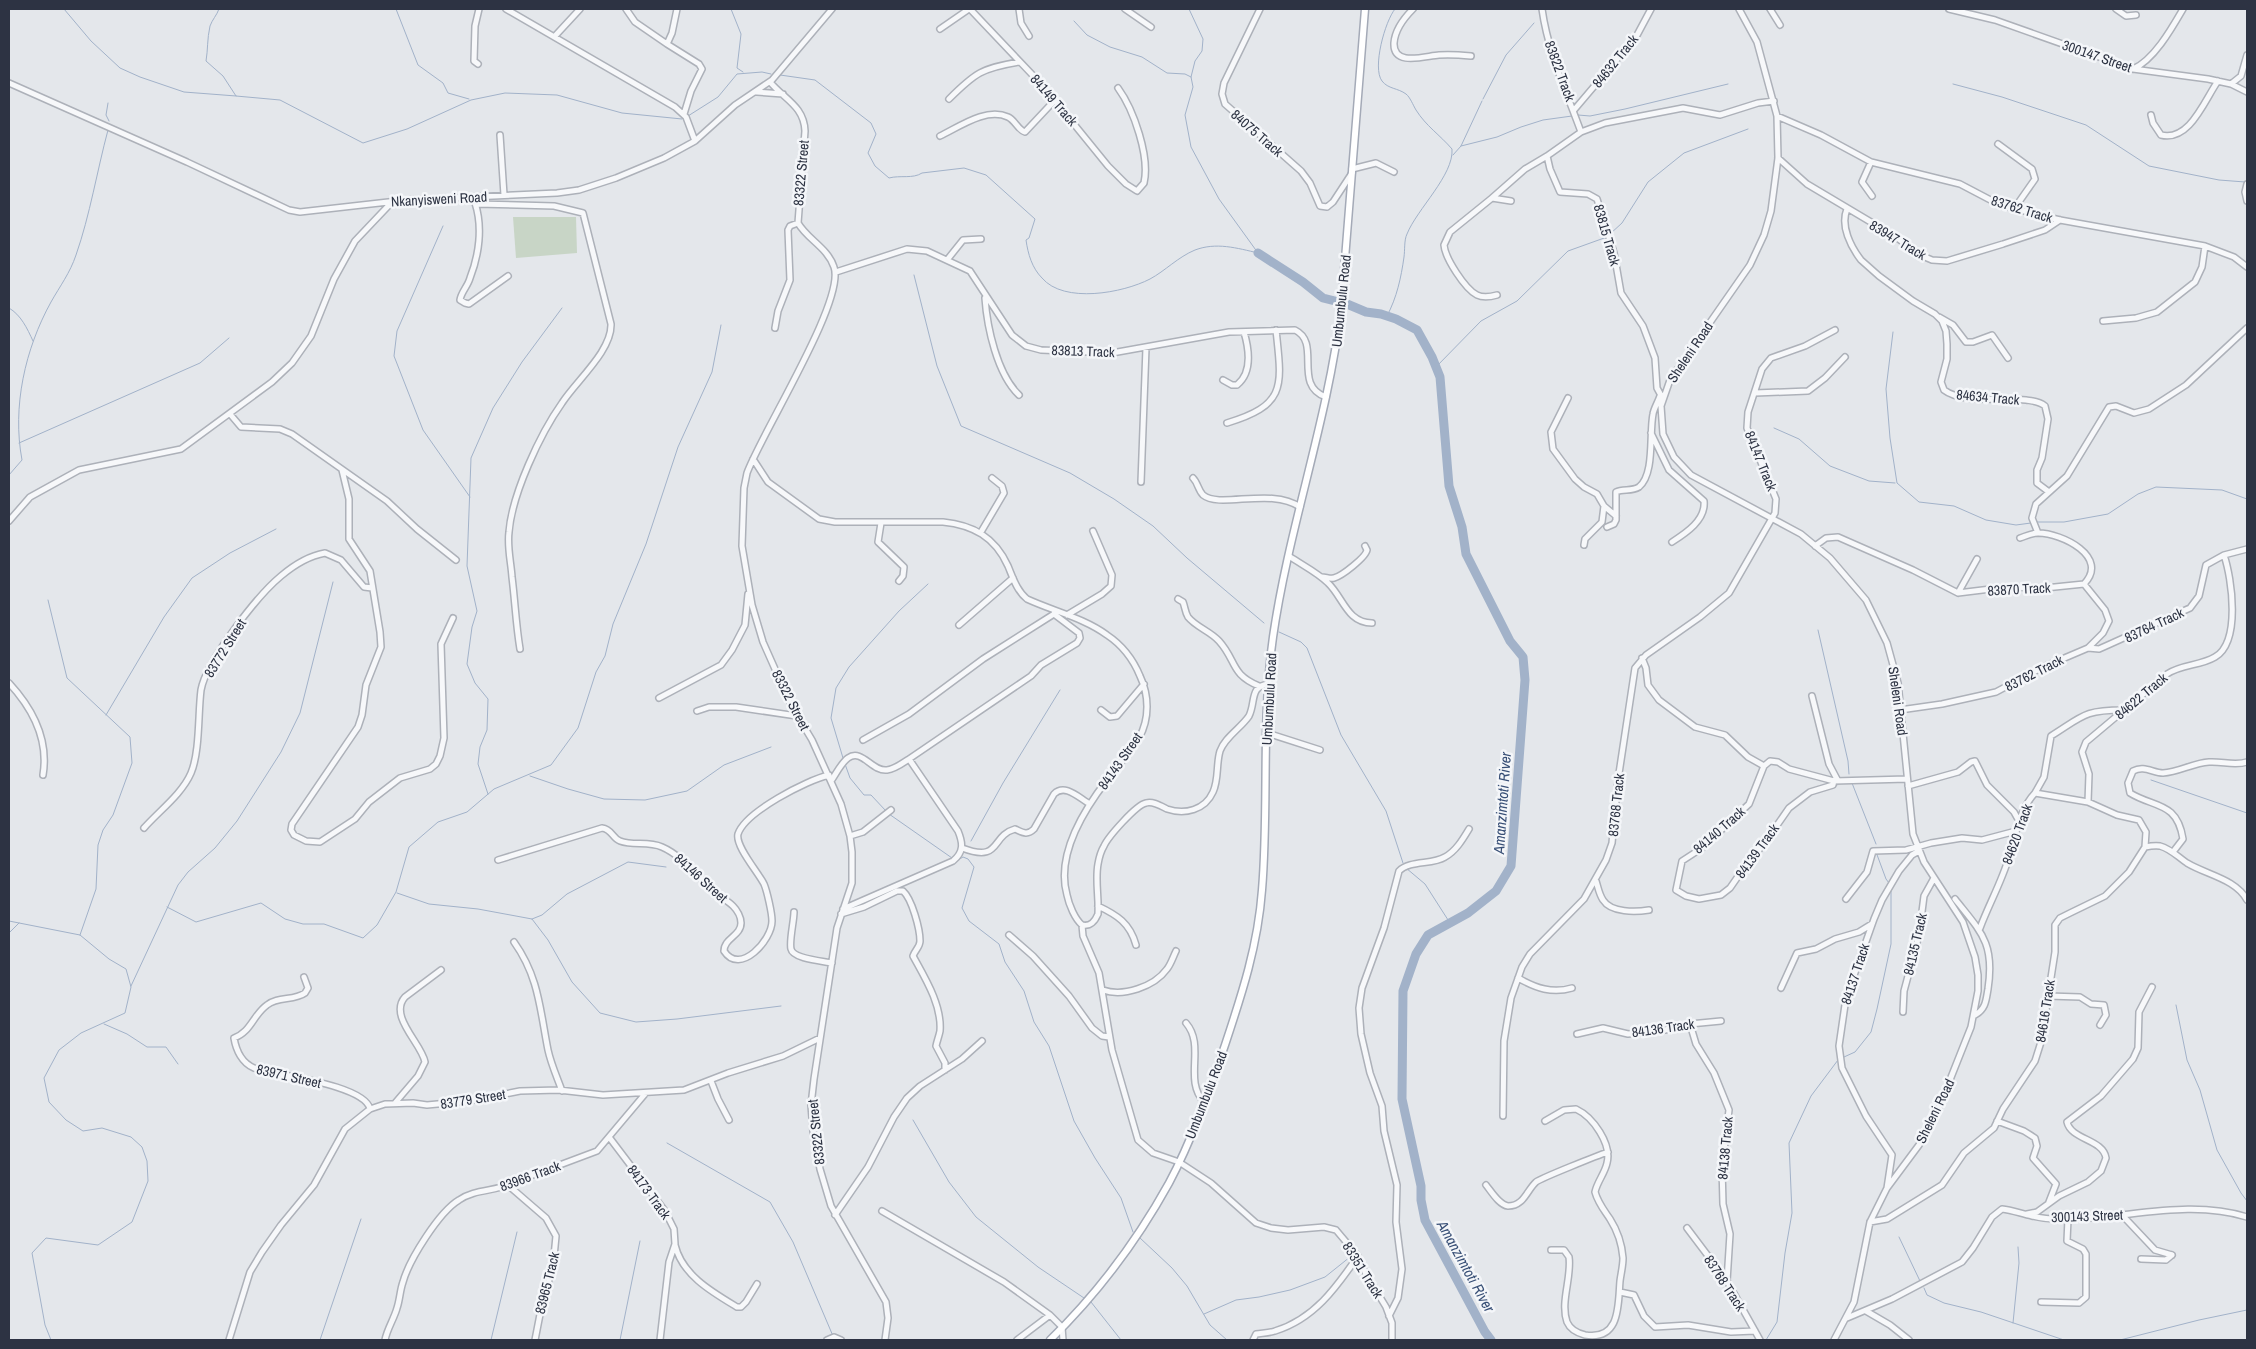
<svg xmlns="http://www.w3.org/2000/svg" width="2256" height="1349" font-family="'Archivo Narrow',sans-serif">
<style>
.pitch{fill:#c8d5c6}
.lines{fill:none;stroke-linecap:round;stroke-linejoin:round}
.stream{stroke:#a2b2c9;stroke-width:1}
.river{stroke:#a2b2c9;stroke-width:9}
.minor-casing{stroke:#adb1b9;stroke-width:8}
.major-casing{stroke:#a4aab7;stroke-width:9}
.minor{stroke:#f7f8fa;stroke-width:5}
.major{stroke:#fff;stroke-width:6}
.labels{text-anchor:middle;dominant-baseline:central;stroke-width:5;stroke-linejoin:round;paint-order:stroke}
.street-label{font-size:14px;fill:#2d3343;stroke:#f4f6f9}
.water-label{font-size:15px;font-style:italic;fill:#384f76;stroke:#f4f6f9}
</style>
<rect width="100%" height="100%" fill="#e4e7eb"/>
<path class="pitch" d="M513,217H576L577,253L516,258Z"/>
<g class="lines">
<path class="stream" d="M64,9L91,41L120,68L140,77L184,92L236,96
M219,9C217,15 212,20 210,26C207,39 208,50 206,61L223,76L236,96L280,100L363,143L407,129L471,100L505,93L557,95L622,113L682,119
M396,9L418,65L443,83L448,93L469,99
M731,9L741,34L737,68L743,72
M1189,9L1203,39L1202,51L1195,61L1191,77L1193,87L1185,115L1191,147L1219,199L1258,253
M1074,21L1087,35L1110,47L1142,57L1167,73L1185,74L1191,77
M780,75L815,80L871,123L876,134L868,153L875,166L889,178C900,175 913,179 922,173L964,168L986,175L1035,219L1029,238L1026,240C1028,254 1032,268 1042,278C1064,304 1123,293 1150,279C1165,271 1178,257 1195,250C1216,242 1237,248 1258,253
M1953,84L2002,97L2086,125L2149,166L2219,180L2245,182
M1483,99L1506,55L1534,23
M108,103L106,115L109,121
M1578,115L1590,116L1625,109L1728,84
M688,116L718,97L737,74L762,72L771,74
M1461,146L1497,137L1521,127L1543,120L1572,116
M1453,155L1461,146L1482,101
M443,226L397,331L394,356L423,430L470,497
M1610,234L1622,223L1648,182L1684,153L1748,129
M914,275L937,366L961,426L1070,473L1114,499L1153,526L1187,558L1264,623
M9,308C21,315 27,328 33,341
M1387,316C1397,297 1401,278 1404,257C1405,250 1404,240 1407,234C1417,209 1454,175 1452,149C1440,135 1426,126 1416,110C1413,105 1410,97 1406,94C1398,88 1388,89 1382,81C1372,68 1385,21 1395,9
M1893,332L1886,389L1890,438L1897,483L1919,502L1954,506L1986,520L2016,525L2031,523
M1436,367L1481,321L1517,301L1568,251L1607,237
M1774,428L1799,439L1830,466L1869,481L1895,483
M19,443L200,363L229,338
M9,475L22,460C12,407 25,349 51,302C60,286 70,273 76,255C90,215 97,171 108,130
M2037,522H2064L2108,514L2138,494L2156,487L2222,490L2247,499
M48,600L67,678L130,737L132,763L113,815L103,830L98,845L96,889L80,935
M1818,630L1848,761L1849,774
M1279,632L1301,642L1307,648L1341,735L1386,811L1403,863
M106,715L164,617L192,578L230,553L276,529
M843,758L831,718L836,688L849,667L899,611L928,584
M845,764L850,778L864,795H871L886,811
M530,776L568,789L604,799L645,800L687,791L724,765L771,747
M2151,780L2247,813
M1852,783L1876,844
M488,794L478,764L480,747L487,730L488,699L475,683L467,664L472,627L477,611L467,566L471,458L493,408L522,362L562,308
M889,814L952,858
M971,841L1003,783L1060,690
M1876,852L1886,879L1889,883
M958,860L963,857L968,859L974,867L962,908L969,921L999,944L1005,962L1024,991L1034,1022L1049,1046L1074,1121L1095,1158L1121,1198L1133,1232
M1406,868L1425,884L1450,923
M397,893L429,904L478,909L532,919L548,940L572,982L600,1013L636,1022L677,1019L781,1006
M167,907L196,922L261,903L285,919L303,924H324L363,938L377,925L396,892L409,847L438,822L467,812L494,789L551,765L578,728L596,672L605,656L613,624L646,544L678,447L712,372L721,325
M532,919L542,915L567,894L628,862L666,867
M9,921L80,935L109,959L126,969L131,987L125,1013L81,1033L59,1050L44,1078L49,1102L66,1120L83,1131L102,1128L131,1137L142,1147L147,1161L148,1181L132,1222L98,1245L46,1238L32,1253L45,1325L51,1340
M9,933L19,923
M131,986L178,885L188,872L215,848L237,821L281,752L300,713L333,582
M2176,1005L2187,1060L2200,1090L2217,1150L2241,1193L2247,1201
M104,1024L127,1034L147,1047H166L178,1064
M1844,1057L1855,1052L1871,1032L1877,1009L1891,944V889
M913,1120L949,1182L976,1217L1038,1267L1084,1298
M667,1143L770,1202L793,1242L833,1336
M1899,1237L1920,1281
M1140,1238L1172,1268L1187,1286L1210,1325L1227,1340
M1924,1288L1927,1295L1944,1303L1981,1312L2064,1340
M1091,1302L1121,1340
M1204,1314L1236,1300L1259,1297L1290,1290L1325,1277L1350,1257
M2013,1323L2019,1263L2018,1247
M320,1340L361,1219
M491,1340L517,1232
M620,1340L640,1241
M1766,1340L1777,1322L1785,1253L1792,1213L1789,1143L1811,1096L1838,1060
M2120,1340L2199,1320L2247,1310"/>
<path class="river" d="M1258,253L1303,282L1323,298L1335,301
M1347,304L1366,312L1381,314L1396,319L1417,330L1432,357L1440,377L1449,486L1462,527L1466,554L1510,641L1523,657L1525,680L1511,866L1496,891L1468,913L1428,935L1416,954L1403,991L1402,1099L1421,1186V1200L1425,1220L1485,1332L1491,1340"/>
<defs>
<path id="minor" d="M506,9L675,107L686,117L695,141
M626,9L635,22L667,44
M677,9L672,33L667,44L699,64L702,69L691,91L684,114
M970,9L1043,86L1108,166L1126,184L1137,191L1144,183C1150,157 1134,110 1118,88
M1019,9L1021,23L1029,36
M1125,9L1151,27
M1260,9L1224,83L1222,94L1225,104L1301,171L1310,183L1320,206L1327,207L1333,202L1352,173
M1413,9C1404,18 1395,29 1394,43C1393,67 1425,56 1439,55C1450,54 1461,55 1471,56
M1542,9C1548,52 1566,91 1581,132
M1739,9L1757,42L1777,116L1778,158L1771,211L1764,235L1750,265L1670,380L1661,406L1663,434L1674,457L1691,475L1801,534L1830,558L1866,600L1887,643L1898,683L1913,834L1924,862L1963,922L1975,957L1978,975V991L1971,1027L1938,1110L1919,1145L1887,1188L1870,1222L1854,1302L1834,1340
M1770,9L1780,25
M1949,9L1995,20L2133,69L2208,79L2231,84L2247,92
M2116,9L2126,16L2136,15
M940,29L969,9
M555,36L580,9
M478,64L474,61L475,26L479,9
M2133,69C2154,60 2172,28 2183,9
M770,82C784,99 804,106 805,131L798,223C807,239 828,248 834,267C846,300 761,434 747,473L744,488L742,546L752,605L763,642L791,705L812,740L841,804L850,836L852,852V883L837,928L814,1079L811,1105L813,1131L820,1169L831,1206L886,1302L888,1318L885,1340
M9,83L187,162L289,210L300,212L406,200L557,193L579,190L616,178L664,158L695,141L735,105L772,80L832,9
M2231,84L2241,76L2247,55
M757,92L783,94
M949,99C975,73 982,68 1019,62
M1574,110L1636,37L1651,9
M2151,115L2153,123L2161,135C2190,142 2205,99 2218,81
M1777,116L1821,135L1871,162L1960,184L2000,205L2060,220L2205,246L2234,257L2247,267
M500,135L504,195
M940,136C959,127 986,107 1008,117C1015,120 1018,130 1025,132L1055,100
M1998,144L2032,169L2035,179L2014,209
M1778,158L1807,184L1896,237L1920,255L1932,260L1947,261L2003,244L2045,230L2060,220
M1871,162L1862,182L1872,196
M1352,169L1376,163L1394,172
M2247,184L2245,192L2247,201
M1492,198L1450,232L1444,245C1445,258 1465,289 1477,295C1483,298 1490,297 1497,295
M1511,201L1492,198L1525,169L1547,156
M475,203C483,227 479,255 470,278C468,286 461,292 460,300L465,303L469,304L508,276
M476,204L554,206L583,213L611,324C612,351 576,381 562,403C540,434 512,494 509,532C507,547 511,562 512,577C515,601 516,625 520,649
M1847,209C1840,226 1851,247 1861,260L1879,276L1913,301L1935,314L1942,321L1946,331L1947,344V359L1941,382L1944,390C1962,404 2003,397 2026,400C2033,401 2039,401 2045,406L2048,419L2042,458L2037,470V483L2049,492
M947,260L963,240L981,239
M836,272L907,249L927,251L970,271L1012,335L1026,346L1041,350L1112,353L1229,332L1295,330C1322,343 1292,385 1326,397
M985,298C987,327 997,374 1019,395
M1939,317L1953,325L1966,342H1973L1992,335L2008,358
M2103,321L2136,318L2157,312L2195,282L2202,267L2205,246
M775,328L778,311L790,280L788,230L790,226L798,223
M1223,380L1232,385H1237C1253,372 1249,349 1244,332
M1755,393L1808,391L1825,378L1845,357
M1568,398L1551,432L1553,449L1575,479L1584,487L1597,494L1604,506L1602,522L1585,539L1584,545
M1663,399L1657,388L1655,358L1643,326L1621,293L1614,253L1597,199L1588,194L1560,192L1550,169L1547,156L1581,132L1605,123L1683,108L1720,115L1758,103L1774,101
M230,414L241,427L280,429L292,434L387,501L417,529L456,560
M1227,423C1287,405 1282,386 1276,330
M1651,433L1669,470L1704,501C1706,520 1686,533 1672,542
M753,459L768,482L819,519L835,522H943C973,525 995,537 1008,566C1013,578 1017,591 1027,599C1053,611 1084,618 1107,635C1122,645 1133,659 1140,676C1149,695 1150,718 1139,738C1130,753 1117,766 1107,780C1083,811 1056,856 1067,895C1069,905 1075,919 1082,925C1091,927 1095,921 1098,914C1099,897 1095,880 1098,864C1099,858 1101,851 1104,846C1108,837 1136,805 1146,803C1153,801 1161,806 1167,809C1185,815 1205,810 1213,792C1219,779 1216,764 1220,751C1225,737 1241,728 1249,716C1256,702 1249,686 1269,684
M342,470L349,499V539L370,571L380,632L381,647L366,685L362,715L358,727L292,824L291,830L294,835L306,841L320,842L355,819L369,802L400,778L430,769L436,764L440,756L444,738L441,644L453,618
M1193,478C1198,483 1198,490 1203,495C1220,509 1271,487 1300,507
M1141,482L1146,348
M1604,506L1616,516
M9,521L30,497L79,470L181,449L272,382L292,363L311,336L334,279L355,241L392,202
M881,523L878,542L904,567L903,576L899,581
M1607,527L1614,524L1616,520V492C1623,488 1631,492 1639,487C1655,474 1649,434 1653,414C1654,408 1658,402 1660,396
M981,532L1004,493L1002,486L992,478
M2038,533L2032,518L2036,504L2067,476L2109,407L2116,406L2134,413L2149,409L2186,385L2247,328
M1815,546L1826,538L1838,537L1913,570L1958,593L2007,587L2045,588L2084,584C2110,557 2062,533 2038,533C2032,533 2026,536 2020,538
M1289,556C1302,565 1317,572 1328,583C1343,597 1347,623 1372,623
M1322,577C1326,577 1330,579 1334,578C1342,576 1366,557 1367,550L1365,546
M1958,593L1977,559
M1178,599L1183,602C1185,607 1185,612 1188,617C1196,627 1210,631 1219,641C1237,661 1230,674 1259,686
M1067,615L1102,594L1111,586L1112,575L1093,531
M959,625L1013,578
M2088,648L2099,649L2108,645L2190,608L2199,596L2206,565L2224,555L2247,549
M1642,658L1646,668L1648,685L1659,700L1695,727L1725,735L1748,757L1764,766
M9,683C33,709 49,739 43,775
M1812,696L1829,764L1838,781
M659,698L721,665L732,650L745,625L748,594
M1101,710L1110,717L1117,716L1144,684
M1900,710L1942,704L1996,692L2041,668L2088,648L2103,633L2109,621L2105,610L2084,584
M697,711L709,707H736L797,716
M1267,733L1320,750
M863,740L909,714L983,659L1054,614
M831,781C836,774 841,763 848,758C862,748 872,772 887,770C895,769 903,763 909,759L1031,676L1041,665L1077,643L1080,638L1079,633L1054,614L1055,611
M1834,781L1833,785L1810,792L1789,808L1764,844L1748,862L1730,888L1721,895L1699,899L1686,896L1676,890L1682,861L1702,848L1749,804L1764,766L1770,761L1778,762L1789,769L1834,781L1907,779
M1908,786L1958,772L1971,762L1975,761L1987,785L2014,812L2019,821
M2035,793L2044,777L2051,736C2083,716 2084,710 2123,710
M2088,802L2089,774L2082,752L2086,742L2167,674C2182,664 2200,666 2215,657C2241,642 2232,579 2224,555
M144,828C159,811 182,794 191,773C200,752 198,713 201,690C206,661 258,595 281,576C294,565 308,556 325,553L341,560L364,587L372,588
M850,836L863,832L891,810
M2145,847C2150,846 2155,845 2160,846C2171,849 2178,857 2187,863C2207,875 2236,879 2247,900
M962,848C1002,863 990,836 1015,829C1022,832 1027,836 1034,829L1054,794C1065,783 1079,798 1090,804
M2173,852L2183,839C2177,801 2154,808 2130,793L2128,783L2133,771C2144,765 2153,773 2163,773C2179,772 2193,763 2209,762C2222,761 2234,766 2247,762
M498,860L602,828C612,829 612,838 620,841C633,846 648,841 662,847C683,856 697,877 714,892C720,897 727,900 733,906C737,910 741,917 741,923C741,936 724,938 724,951C740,976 772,940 772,921C772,913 767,891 764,884C758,872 735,846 738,834C745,812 807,780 829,775
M1596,881C1598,887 1599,894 1603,900C1611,913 1636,912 1649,910
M1846,899L1867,872L1873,851L1906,850L1931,843L1962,838L1982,840L2016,831
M1955,899C1981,932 1995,943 1988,989C1986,1000 1986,1009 1975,1015
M1098,906C1117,915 1130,923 1136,945
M843,909L953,861C964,852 963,843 958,831L909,759
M794,912C794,921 789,941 791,949C793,959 823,961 832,963
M841,914L864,907L897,891H903C912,899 920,929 920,941C920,947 915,950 913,956C925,978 942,1005 940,1031C939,1036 937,1041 936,1046L945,1063V1070
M1082,925L1083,936L1099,973L1112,1050L1138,1140L1153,1153L1179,1162L1211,1183L1256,1223L1271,1228L1288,1230L1324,1227L1336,1230L1358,1256L1366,1274L1386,1307L1392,1323V1340
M1009,935L1033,956L1069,996L1092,1028L1102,1036L1109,1037
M514,942C539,977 540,1010 548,1050C551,1064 557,1077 562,1091
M304,977L308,988L305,993C294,1001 278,996 267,1005C253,1015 251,1032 234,1038C236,1050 242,1063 254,1068C277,1075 365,1085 370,1109
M1518,978C1536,988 1552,994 1572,988
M1781,988L1797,953L1816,949L1835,939L1859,932L1872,924
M1103,990C1123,997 1154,987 1167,969C1171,964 1173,957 1176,951
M2048,996L2080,997L2091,1004L2104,1005L2106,1015L2100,1025
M1903,1012L1904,991L1919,935L1924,896L1934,878
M1186,1023C1206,1046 1183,1080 1204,1102
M1690,1024L1696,1044L1714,1073L1729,1110L1722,1167L1723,1204L1730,1234L1727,1281
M1577,1034L1603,1028L1628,1034L1665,1030L1690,1024L1721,1021
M711,1081L718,1099L729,1120
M395,1103L418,1076L425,1062C422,1044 388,1016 405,997L441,970
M1503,1116L1504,1041L1511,998L1522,967L1530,954L1584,899L1606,860L1612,843L1618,780L1635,668L1646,655L1700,617L1729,593L1775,513L1776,499L1747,428L1748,412L1762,369L1771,358L1805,346L1835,330
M1545,1121L1564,1110L1576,1109C1593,1117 1612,1144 1607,1163C1605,1173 1597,1182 1595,1192C1598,1203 1604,1210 1610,1219C1617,1230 1622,1245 1623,1258C1623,1266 1621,1273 1620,1281C1618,1304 1621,1341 1585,1335C1577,1333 1570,1329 1567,1322C1560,1302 1572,1277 1569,1257L1564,1250H1551
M1997,1121L2024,1131L2035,1138L2037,1146L2033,1158L2056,1184L2049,1202
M609,1137L665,1211L674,1229L675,1244L669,1262L660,1340
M1486,1185C1491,1191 1499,1205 1508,1206C1524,1206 1527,1190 1536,1182C1541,1178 1599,1155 1608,1152
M509,1186L546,1218L556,1236L553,1267L543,1299L535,1340
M1887,1188L1892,1155L1866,1116L1842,1068L1839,1046L1846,998L1874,919L1882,900L1899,871L1912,855L1919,851
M882,1211L1004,1282L1050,1315
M2027,1214L2037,1212L2059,1196L2088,1182L2101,1171L2106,1158C2103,1139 2071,1140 2067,1122L2101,1096L2133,1059L2138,1048L2139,1012L2152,987
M835,1215L868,1167L894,1117L907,1098L920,1086L962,1059L982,1041
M2123,1216L2155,1250L2172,1255
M1870,1222L1887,1219L1942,1185L1964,1153L1994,1128L2003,1109L2035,1061L2041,1042L2055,952V925L2060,918L2070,913L2105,896L2129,872L2145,847L2146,832L2139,820L2117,815L2088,802L2035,793C2019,810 2016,835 2009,857C2002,881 1989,904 1980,928
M1687,1228L1727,1281L1760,1340
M675,1245C682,1275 712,1292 737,1307H741L746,1302L757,1284
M2141,1259L2166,1260L2172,1255
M1620,1292L1634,1295L1644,1316L1655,1327L1688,1325L1731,1332L1755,1331
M2041,1302L2079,1303L2086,1297V1254L2083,1249L2067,1241L2068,1219
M1866,1311L1890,1325L1909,1340
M1389,1316L1398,1298L1402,1269L1396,1222L1397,1185L1384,1131L1382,1106L1370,1073L1361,1034L1359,1008L1362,988L1384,928L1399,871C1410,860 1432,865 1445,857C1456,851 1463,839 1469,829
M1847,1318L1892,1299L1962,1262L1973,1248L1992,1217L2002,1209C2012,1210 2022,1214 2032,1216C2044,1219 2057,1220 2070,1219C2129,1218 2189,1199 2247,1217
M229,1340L250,1272L262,1252L281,1225L314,1185L345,1129L370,1109L385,1104L413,1103L427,1105L469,1101L520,1091L559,1090L603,1095L684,1090L728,1073L783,1056L820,1038
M385,1340C387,1329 394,1319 397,1308C400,1299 400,1290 403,1282C409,1260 439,1212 459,1200C476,1188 499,1192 517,1181L597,1151L645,1094
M827,1340L834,1337L841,1340
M1017,1340L1050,1315L1062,1327L1063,1340
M1253,1340L1256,1334C1262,1333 1269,1333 1275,1331C1314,1319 1336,1288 1358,1256"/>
<path id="major" d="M1050,1340C1097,1294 1137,1241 1169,1183C1192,1140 1209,1091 1225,1045C1242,994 1258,945 1262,890C1269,807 1261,721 1273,637C1289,526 1328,420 1341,309L1365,9"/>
</defs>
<use href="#minor" class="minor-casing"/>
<use href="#major" class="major-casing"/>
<use href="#minor" class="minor"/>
<use href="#major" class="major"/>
</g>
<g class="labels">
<g class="street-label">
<text transform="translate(2097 56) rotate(19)">300147 Street</text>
<text transform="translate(1615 61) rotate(-51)">84632 Track</text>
<text transform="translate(1560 71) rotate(70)">83822 Track</text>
<text transform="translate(1054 100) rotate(49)">84149 Track</text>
<text transform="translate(1257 133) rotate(41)">84075 Track</text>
<text transform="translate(801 173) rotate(-85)">83322 Street</text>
<text transform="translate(439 199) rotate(-3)">Nkanyisweni Road</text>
<text transform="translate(2022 209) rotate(17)">83762 Track</text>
<text transform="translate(1607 235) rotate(74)">83815 Track</text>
<text transform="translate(1898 240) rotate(31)">83947 Track</text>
<text transform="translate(1341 301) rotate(-84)">Umbumbulu Road</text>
<text transform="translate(1083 351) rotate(2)">83813 Track</text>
<text transform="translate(1690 352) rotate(-56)">Sheleni Road</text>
<text transform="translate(1988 397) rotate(5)">84634 Track</text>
<text transform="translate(1761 461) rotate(68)">84147 Track</text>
<text transform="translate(2019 589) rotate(-3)">83870 Track</text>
<text transform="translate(2154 625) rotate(-25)">83764 Track</text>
<text transform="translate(225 648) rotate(-58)">83772 Street</text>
<text transform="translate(2034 673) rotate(-27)">83762 Track</text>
<text transform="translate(2141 696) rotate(-40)">84622 Track</text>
<text transform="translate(1269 699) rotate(-87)">Umbumbulu Road</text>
<text transform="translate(791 700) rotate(63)">83322 Street</text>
<text transform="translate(1898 701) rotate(82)">Sheleni Road</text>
<text transform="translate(1120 761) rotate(-55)">84143 Street</text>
<text transform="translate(1616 805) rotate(-84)">83768 Track</text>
<text transform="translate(1719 830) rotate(-41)">84140 Track</text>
<text transform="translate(2017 834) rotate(-70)">84620 Track</text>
<text transform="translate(1757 851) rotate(-54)">84139 Track</text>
<text transform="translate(701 878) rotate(42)">84146 Street</text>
<text transform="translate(1915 944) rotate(-77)">84135 Track</text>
<text transform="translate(1855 974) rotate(-72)">84137 Track</text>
<text transform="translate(2045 1011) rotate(-81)">84616 Track</text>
<text transform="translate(1663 1028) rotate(-8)">84136 Track</text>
<text transform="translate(289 1076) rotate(13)">83971 Street</text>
<text transform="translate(1206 1095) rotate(-69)">Umbumbulu Road</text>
<text transform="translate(473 1099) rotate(-9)">83779 Street</text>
<text transform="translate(1935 1111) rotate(-64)">Sheleni Road</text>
<text transform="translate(816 1132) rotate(-96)">83322 Street</text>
<text transform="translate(1725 1148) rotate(-85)">84138 Track</text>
<text transform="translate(530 1176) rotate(-20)">83966 Track</text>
<text transform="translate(649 1192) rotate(54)">84173 Track</text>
<text transform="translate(2087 1216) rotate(-2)">300143 Street</text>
<text transform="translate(1363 1270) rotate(58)">83351 Track</text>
<text transform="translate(547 1283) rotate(-76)">83965 Track</text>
<text transform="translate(1725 1283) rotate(57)">83768 Track</text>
</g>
<g class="water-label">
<text transform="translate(1502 803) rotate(-86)">Amanzimtoti River</text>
<text transform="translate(1466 1266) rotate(61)">Amanzimtoti River</text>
</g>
</g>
<rect width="2256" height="1349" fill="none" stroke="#2d3343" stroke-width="20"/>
</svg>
